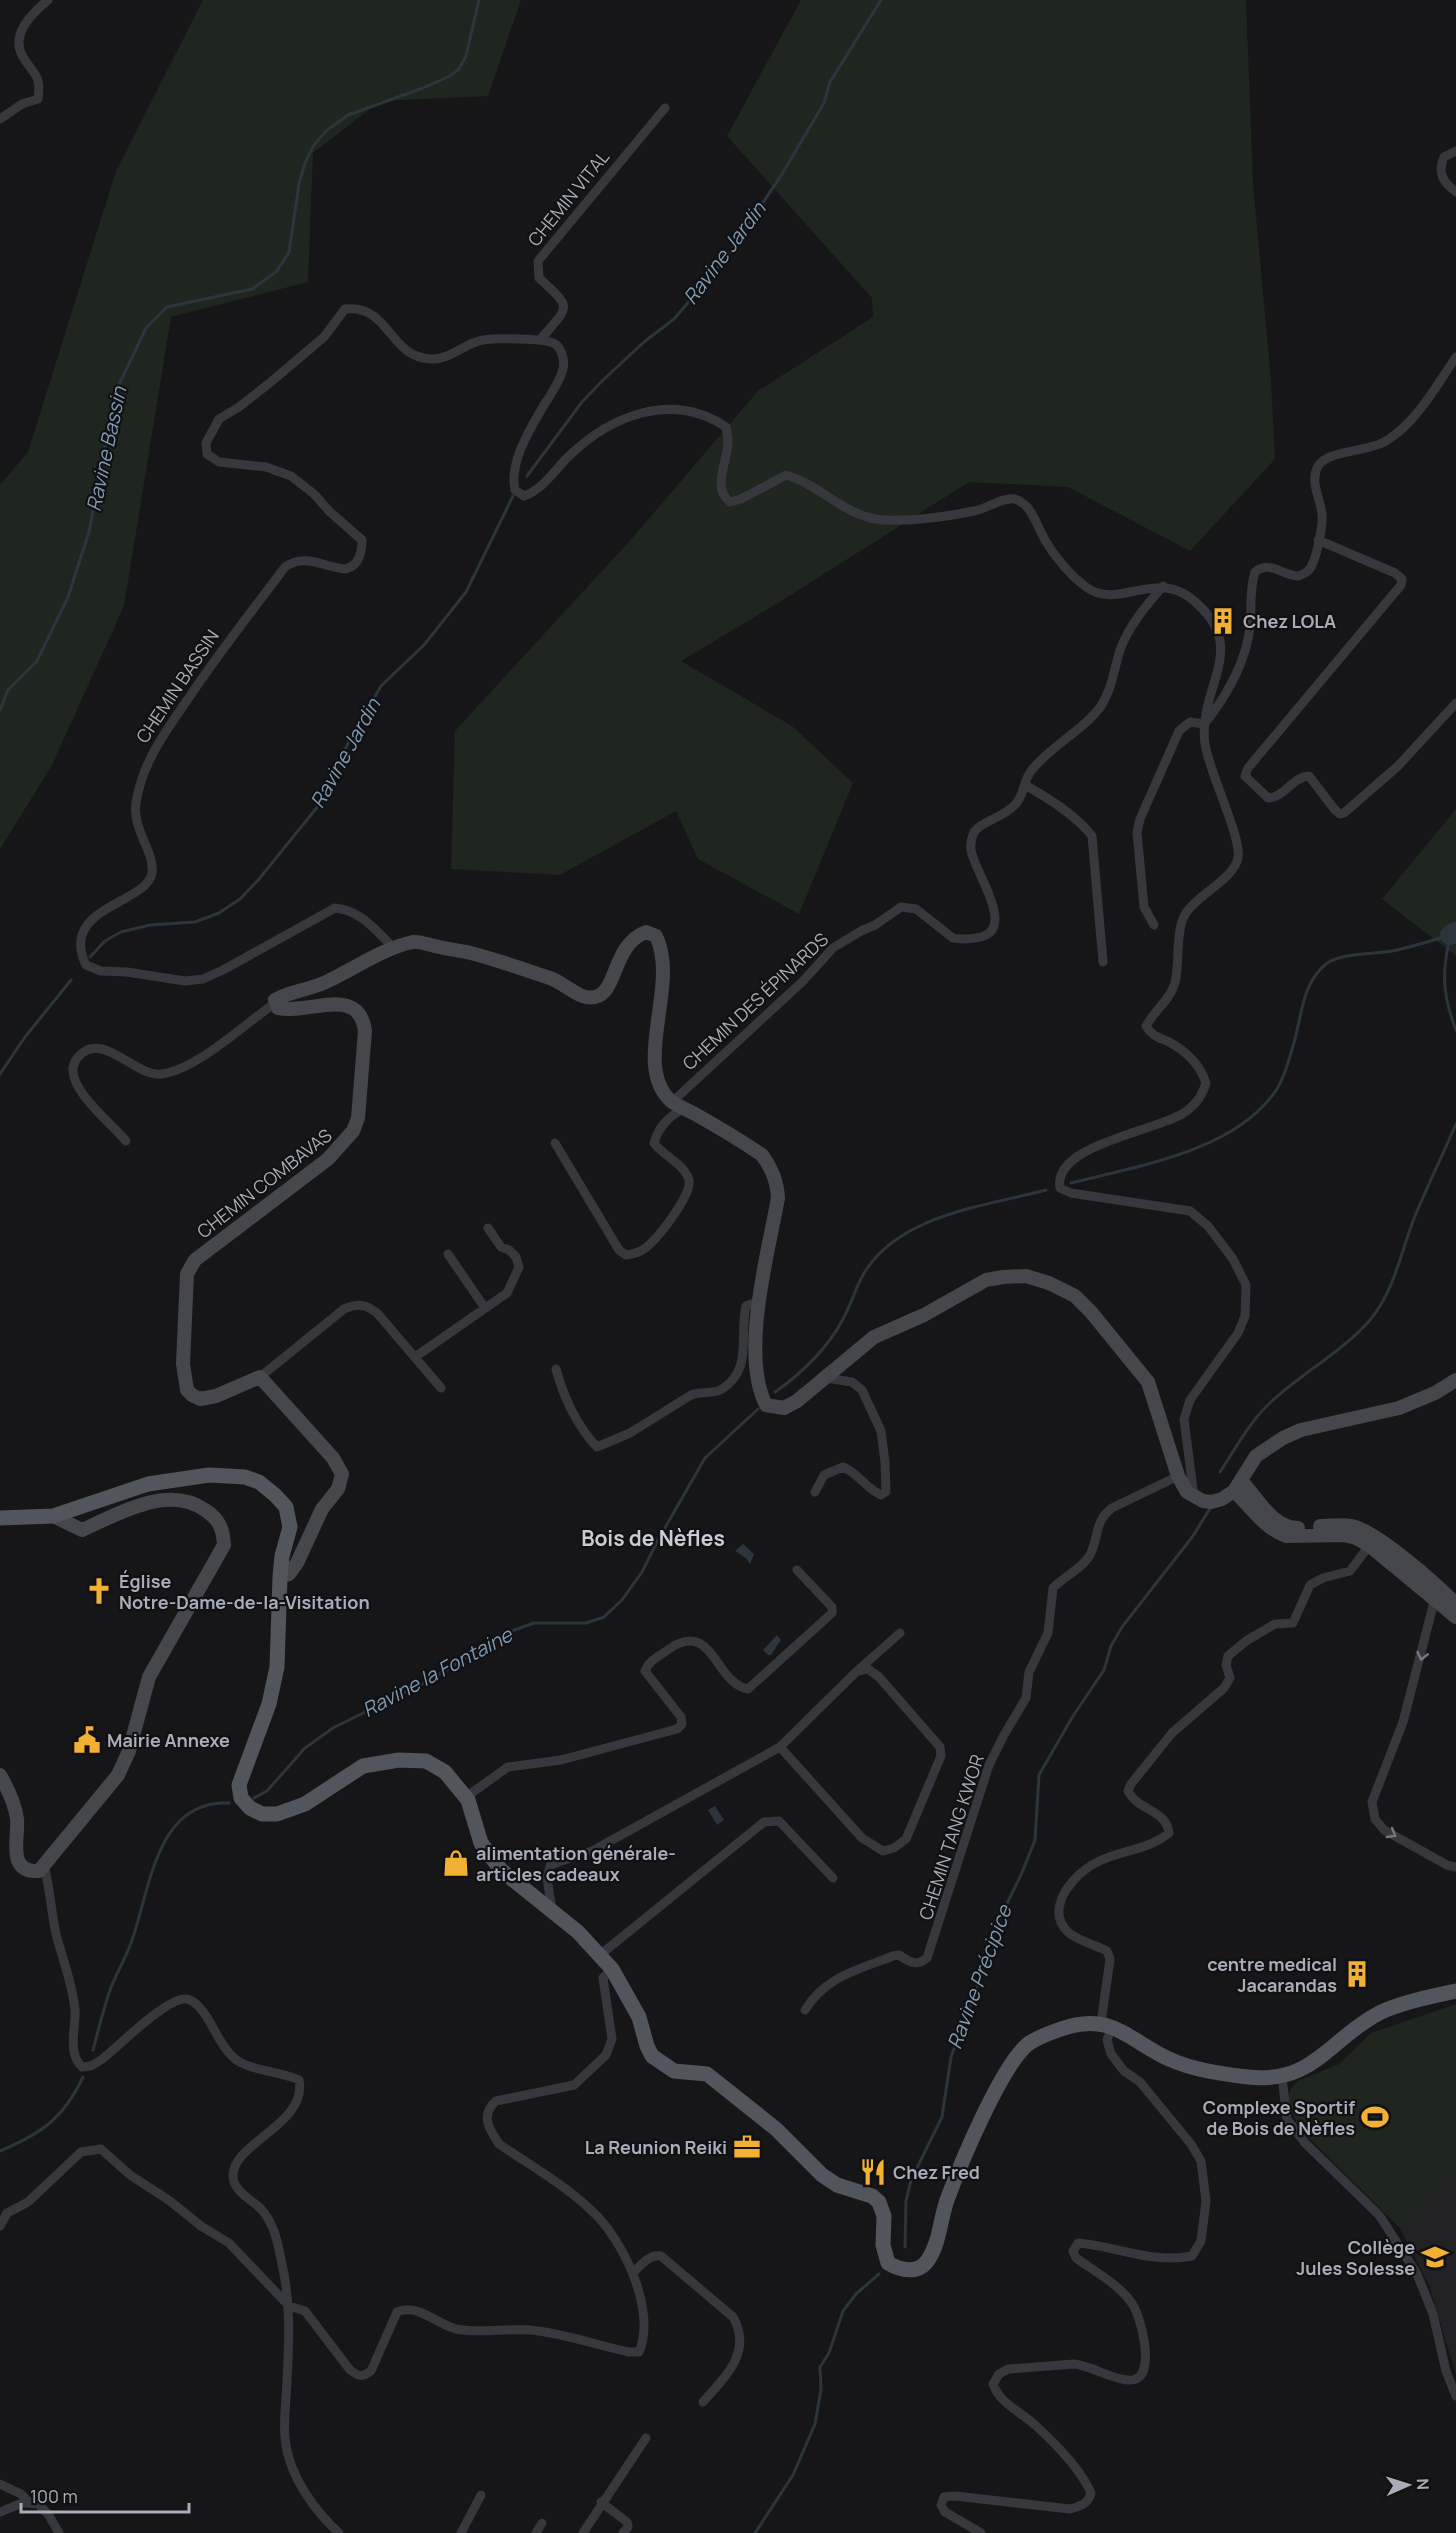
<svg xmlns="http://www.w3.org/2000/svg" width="1456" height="2533" font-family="Manrope,sans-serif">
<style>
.built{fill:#222225}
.green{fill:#1e261f}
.water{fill:#2c353c}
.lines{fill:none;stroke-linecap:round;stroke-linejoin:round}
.stream{stroke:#2c353c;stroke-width:3}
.river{stroke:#2c353c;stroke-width:20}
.street{stroke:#37383d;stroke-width:9}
.secondary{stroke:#45474d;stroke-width:14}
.primary{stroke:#53555c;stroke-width:15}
.oneway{stroke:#757881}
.labels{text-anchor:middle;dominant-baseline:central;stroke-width:4.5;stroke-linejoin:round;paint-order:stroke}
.street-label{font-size:18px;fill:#a8adb8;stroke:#111113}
.poi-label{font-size:18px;font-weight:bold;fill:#a8adb8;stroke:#111113;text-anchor:start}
.water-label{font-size:20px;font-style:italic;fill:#7f9bb3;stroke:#111113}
.quarter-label{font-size:21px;font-weight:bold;fill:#c9ccd4;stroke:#111113}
</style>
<rect width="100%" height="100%" fill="#161618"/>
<path class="built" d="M1456,2168V2375L1429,2285L1400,2228Z"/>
<path class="green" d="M203,0H521L488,96L380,101L313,153L308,282L171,317L124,606L51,767L0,849V485L28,452L116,171Z
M801,0H1246L1253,183L1271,380L1275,459L1190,551L1068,487L969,482L786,598L681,661L792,726L853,783L799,914L698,859L676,811L560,875L451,869L455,731L635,535L758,391L873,317L872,298L727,136Z
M1456,809V956L1382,899Z
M1456,2004V2168L1400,2228L1300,2129L1289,2105L1288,2096L1292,2087L1298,2081L1339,2064L1371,2033Z"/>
<path class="water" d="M743,1544L754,1554L750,1564L746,1558L735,1551Z
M777,1635L781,1640L771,1655H768L763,1650Z
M715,1806L724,1820L717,1825L708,1810Z"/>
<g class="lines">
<path class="stream" d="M527,476L582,402L602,381L644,342L674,319L726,258L782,174L824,103L830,82L881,0
M0,710L8,690L37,661L68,597L89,532L115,393L146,328L167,307L252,289L277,271L289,252L299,184L305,163L314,145L326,131L348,115L423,88L450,76L459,69L466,56L479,0
M90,957L105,941L121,932L150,925L195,922L219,913L240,899L259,879L319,805L351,737L381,686L424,645L466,592L513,496
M0,1074L25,1037L71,980
M1071,1183C1138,1166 1236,1151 1277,1089C1285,1076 1289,1060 1293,1046C1302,1018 1301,984 1326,964C1340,953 1375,954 1392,951C1412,947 1431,941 1450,935C1442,973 1442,994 1456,1030
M775,1392C801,1374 828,1348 843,1319C852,1303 856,1285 866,1270C903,1214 986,1206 1046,1190
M1220,1472C1236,1448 1250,1421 1271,1402C1303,1372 1341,1353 1370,1320C1395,1290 1401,1251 1415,1216C1428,1185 1443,1154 1456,1124
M254,1798L267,1791L305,1748L333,1728L428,1681L509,1632L534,1623H586L604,1617L622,1600L642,1572L658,1540L705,1458L758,1409
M93,2050C98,2031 103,2011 109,1993C115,1975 125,1960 131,1943C150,1892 155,1799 229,1803
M0,2151C42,2133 63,2119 83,2077
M905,2247L906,2201L911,2180L942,2117L951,2057L978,1984L992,1934L1021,1875L1035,1840L1039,1775L1073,1716L1104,1670L1111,1646L1122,1627L1193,1536L1212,1505
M755,2533L793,2475L815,2424L821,2389L820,2367L829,2353L843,2311L856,2294L879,2274"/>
<path class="river" d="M1450,935L1456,932"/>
<path class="street" d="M0,119L22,104L38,99C41,76 36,77 25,60C8,37 30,15 48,0
M1456,151L1444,157C1437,173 1443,182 1456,192
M540,340C569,305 574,310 539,278L538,261L665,108
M1318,540L1395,573L1402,579L1401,585L1248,768L1245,776L1268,798C1284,798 1292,777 1309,776L1335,810L1340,814L1344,813L1398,766L1456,703
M1206,722C1227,695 1246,661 1250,627C1252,608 1249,590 1255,572C1271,560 1281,575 1298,576C1304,574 1309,572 1312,565C1317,555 1323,526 1322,515C1321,498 1309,483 1318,466C1327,450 1369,452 1386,441C1417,422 1436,386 1456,357
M1025,785C1048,798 1076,815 1092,836L1103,962
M1154,925L1144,907L1137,833L1140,819L1179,731L1190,722L1204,724
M394,948C376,931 361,910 335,908L223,970L203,979L185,981L127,972L101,971L86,965C58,907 147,904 152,873C155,852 132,830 136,803C142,763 165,732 188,699C218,654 252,611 285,567C306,553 323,567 345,569C359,566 362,553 362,540L330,512L314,494L291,476L266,467L219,462L207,454L206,443L219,419L239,407L272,381L324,337L345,309C390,304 388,357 431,359C450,360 465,343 483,340C495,338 546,338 555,344C562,349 565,361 563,369C560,382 551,394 544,405C530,429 509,462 515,490L524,496C542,490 554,471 568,457C611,415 672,391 726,427C727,432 728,437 728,442C728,461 711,488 730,502L741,499L786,475C821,485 846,518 884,520C914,521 945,517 974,511C987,509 1001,497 1015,499C1018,500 1024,504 1027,507C1035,516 1039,530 1045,540C1055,557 1070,575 1086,587C1118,611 1156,568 1193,600C1252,649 1197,686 1205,744C1209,772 1242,838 1238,858C1233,880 1198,894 1186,913C1175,929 1180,963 1175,983C1170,1000 1154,1011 1146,1026C1152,1036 1158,1037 1169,1042C1186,1051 1200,1065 1206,1083C1202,1095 1198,1102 1188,1110C1163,1131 1052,1143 1060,1188L1071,1193L1190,1211L1208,1226L1233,1259L1246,1285L1245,1316L1238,1333L1190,1400L1184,1419L1194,1497
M672,1102L802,982L833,948L861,931L875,925L901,907L916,909L953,938C961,940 968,939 976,938C1020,932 974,872 971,850C970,845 972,836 974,832C981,821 1007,817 1018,801C1024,792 1024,780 1031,771C1050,746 1082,732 1101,706C1112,689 1114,669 1120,650C1129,625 1146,606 1163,586
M126,1141C111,1123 71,1092 73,1068C74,1063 76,1059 79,1056C104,1030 135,1078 162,1074C198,1069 244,1024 274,1004
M555,1143L619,1250L626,1255C633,1254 638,1253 644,1249C657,1240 692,1195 689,1180C685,1164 663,1156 654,1143C659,1126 669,1116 685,1108
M448,1254L485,1308
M415,1357L507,1293L519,1267L516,1257L509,1250L501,1247L488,1228
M556,1369C563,1395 577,1427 597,1447L630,1433L691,1395C701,1391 712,1395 722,1389C753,1370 739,1336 746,1306L760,1301
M260,1377L344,1309C359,1303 366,1304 378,1314L441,1388
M815,1492L824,1475L843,1467C858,1473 866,1488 881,1495L886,1492L885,1462L881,1431L862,1390L852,1382L826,1378
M1438,1599L1433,1606L1403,1722L1372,1802L1375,1819L1384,1830L1447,1865L1456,1867
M857,1671L900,1633
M466,1797L508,1767L561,1760L677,1729L682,1724L681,1717L645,1671C649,1660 660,1656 669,1649C714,1619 714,1683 748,1689L832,1613V1607L797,1570
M44,1865C50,1888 51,1911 56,1934C62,1958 73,1985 75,2010C76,2029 67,2053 82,2067L91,2066L101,2060C118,2047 167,1997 186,1999C195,2000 201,2009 206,2016C216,2031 223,2051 238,2061C256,2072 280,2071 299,2080C308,2124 232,2143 233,2176C233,2191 252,2200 261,2209C275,2224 278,2245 282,2264C291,2303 289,2342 287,2381C286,2406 281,2434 289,2458C297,2486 318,2514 339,2533
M552,1910L547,1878L550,1866C564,1858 580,1857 594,1850L780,1747L857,1671L868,1669L879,1677L940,1747L941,1756L906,1839L894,1848L883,1851L862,1838L780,1747
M600,1955L764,1822L779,1821L833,1878
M805,2010C826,1976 858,1970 893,1956L899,1955C910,1962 916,1967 927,1958L989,1765L1004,1735L1026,1698L1029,1672L1048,1633L1053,1588C1064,1576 1082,1569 1090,1555C1099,1538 1094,1521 1112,1508L1178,1476
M1101,2023L1110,1959L1107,1951C1095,1945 1079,1941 1069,1933C1060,1925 1057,1915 1060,1904C1062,1894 1068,1887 1074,1880C1102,1848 1141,1856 1169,1833C1166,1809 1138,1811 1128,1791L1131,1784L1172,1733L1224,1688L1230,1678L1226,1665L1228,1656L1246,1641L1275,1624L1293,1623L1310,1585L1323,1578L1350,1571L1372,1542
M1282,2077L1287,2119L1305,2143L1379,2215L1417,2274L1433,2314L1446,2371L1456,2396
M0,2226L7,2213L28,2202L81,2152L101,2149L130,2175L170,2201L201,2226L229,2243L289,2306L305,2311L350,2370C358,2376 362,2378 371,2371L397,2312C418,2303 436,2324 456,2329C479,2334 506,2328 530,2330C563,2333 596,2345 629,2352H639C657,2311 623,2239 592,2211C565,2185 530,2165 499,2144C489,2129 480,2115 496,2101L574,2085L606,2055L612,2039L603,1978L612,1969
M633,2273C641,2265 649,2254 661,2256L733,2317C753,2352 725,2377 703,2402
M0,2484L21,2494L30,2503
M601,2502L627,2522L628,2527L623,2533
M0,2512L22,2503L38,2504L48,2514L59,2533
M461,2533L481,2495
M536,2533L542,2523
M583,2533L646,2438
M981,2533L945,2512L941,2505L944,2497L955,2496L1070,2509C1081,2506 1088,2504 1091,2493C1080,2468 1056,2444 1035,2425C1020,2411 1000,2404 993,2384L999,2374L1008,2369L1074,2364C1090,2365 1123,2385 1136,2379C1155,2371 1141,2315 1131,2302C1118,2284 1094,2271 1076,2258L1073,2251L1078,2243C1116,2246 1152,2264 1192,2256L1201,2241L1206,2201L1201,2161L1191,2144L1140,2082L1124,2071L1111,2054L1107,2040L1112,2027"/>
<path class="secondary" d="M1241,1481C1258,1498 1272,1528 1298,1528
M1234,1491C1251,1507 1263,1527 1286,1536L1344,1535L1356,1538L1370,1546L1456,1617
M1320,1526C1330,1526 1342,1524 1352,1526C1378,1532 1436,1584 1456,1604
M280,1577L289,1574L297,1563L322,1509L338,1489L342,1474L333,1458L260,1377L216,1396L200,1399L192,1395L187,1390L183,1364L187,1274L195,1260L328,1159L353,1131L358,1118L365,1031C359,984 309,1015 278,1008L275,1000C290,991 309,990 326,982C354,969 383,948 413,942C420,941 428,945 435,946C446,949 456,950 467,952C495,959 523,969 550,978C563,982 580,1001 595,997C618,992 612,945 646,932L656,936C680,985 631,1065 671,1101C677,1106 688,1110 695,1114C718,1127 740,1140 762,1155C772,1169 777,1181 778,1198C768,1254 740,1354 766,1405L784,1408L797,1401L874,1337L924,1315L986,1280L1003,1277L1026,1276L1049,1283L1075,1296L1091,1312L1148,1382L1178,1476L1187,1492L1203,1501L1211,1502L1222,1499L1234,1491L1256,1456L1283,1438L1301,1430L1399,1408L1435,1393L1456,1380
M0,1775C8,1789 15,1803 17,1819C19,1838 6,1873 39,1871L118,1775L129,1751L149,1677L224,1545C223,1528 219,1519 205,1510C167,1484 118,1514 82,1530L53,1516"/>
<path class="primary" d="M0,1518L53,1516L148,1484L209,1475L245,1477L259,1482L275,1495L286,1507L290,1527L282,1556L280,1577L277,1667L269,1704L239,1785L241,1798L250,1808L262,1814H277L305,1804L363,1766L399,1760L426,1761L445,1772L468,1800L481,1843L501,1870L578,1932L612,1969L639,2017L647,2046L652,2056L674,2071L707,2074L776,2129L822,2175L837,2185L872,2196L879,2202L884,2216L883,2245L888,2263C900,2270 918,2275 928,2260C940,2242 940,2220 947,2200C960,2165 1001,2066 1028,2044C1038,2037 1050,2033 1061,2029C1111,2011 1128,2040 1169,2059C1193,2070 1222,2074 1248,2077C1311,2084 1327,2043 1374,2016C1393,2004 1433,1996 1456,1991"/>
</g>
<defs><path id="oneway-chevron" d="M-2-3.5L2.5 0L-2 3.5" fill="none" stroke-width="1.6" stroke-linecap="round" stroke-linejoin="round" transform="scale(1.5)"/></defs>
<g class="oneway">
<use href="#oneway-chevron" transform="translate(1422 1656) rotate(103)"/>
<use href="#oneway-chevron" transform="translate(1392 1834) rotate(30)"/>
</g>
<defs>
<symbol id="building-bare" viewBox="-9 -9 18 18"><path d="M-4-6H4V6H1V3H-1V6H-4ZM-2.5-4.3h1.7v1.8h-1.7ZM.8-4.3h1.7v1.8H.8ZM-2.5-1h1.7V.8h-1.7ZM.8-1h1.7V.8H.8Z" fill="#f2b134" stroke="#111113" stroke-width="2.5" paint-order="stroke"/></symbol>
<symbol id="church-bare" viewBox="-9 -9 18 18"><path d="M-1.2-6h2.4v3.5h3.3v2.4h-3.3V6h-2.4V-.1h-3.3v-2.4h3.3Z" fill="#f2b134" stroke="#111113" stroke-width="2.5" paint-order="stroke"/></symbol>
<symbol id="civic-bare" viewBox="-9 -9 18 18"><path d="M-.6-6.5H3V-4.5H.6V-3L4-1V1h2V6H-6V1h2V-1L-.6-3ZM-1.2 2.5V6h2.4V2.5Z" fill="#f2b134" stroke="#111113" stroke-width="2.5" paint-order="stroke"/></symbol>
<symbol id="shop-bare" viewBox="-9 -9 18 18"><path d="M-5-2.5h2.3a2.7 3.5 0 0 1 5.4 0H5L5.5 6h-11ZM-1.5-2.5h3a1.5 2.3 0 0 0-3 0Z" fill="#f2b134" stroke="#111113" stroke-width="2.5" paint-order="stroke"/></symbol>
<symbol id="stadium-bare" viewBox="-9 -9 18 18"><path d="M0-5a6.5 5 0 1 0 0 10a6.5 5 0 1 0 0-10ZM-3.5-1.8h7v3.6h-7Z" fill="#f2b134" stroke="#111113" stroke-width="2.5" paint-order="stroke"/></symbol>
<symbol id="office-bare" viewBox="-9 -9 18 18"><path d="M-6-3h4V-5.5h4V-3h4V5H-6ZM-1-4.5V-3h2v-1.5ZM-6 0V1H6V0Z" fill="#f2b134" stroke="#111113" stroke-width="2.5" paint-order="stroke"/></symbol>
<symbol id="restaurant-bare" viewBox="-9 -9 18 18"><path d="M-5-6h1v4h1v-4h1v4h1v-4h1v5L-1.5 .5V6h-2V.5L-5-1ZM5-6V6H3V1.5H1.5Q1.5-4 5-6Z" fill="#f2b134" stroke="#111113" stroke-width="2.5" paint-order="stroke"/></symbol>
<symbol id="school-bare" viewBox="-9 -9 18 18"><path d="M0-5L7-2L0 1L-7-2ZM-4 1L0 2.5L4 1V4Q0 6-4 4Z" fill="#f2b134" stroke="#111113" stroke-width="2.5" paint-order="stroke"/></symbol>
</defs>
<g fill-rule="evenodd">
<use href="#building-bare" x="1204" y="602" width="38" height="38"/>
<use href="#church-bare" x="80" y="1572" width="38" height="38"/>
<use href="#civic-bare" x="68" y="1721" width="38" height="38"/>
<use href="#shop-bare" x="437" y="1844" width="38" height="38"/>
<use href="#building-bare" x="1338" y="1955" width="38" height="38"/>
<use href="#stadium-bare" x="1356" y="2098" width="38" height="38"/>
<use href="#office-bare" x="728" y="2128" width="38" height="38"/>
<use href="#restaurant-bare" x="854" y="2153" width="38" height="38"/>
<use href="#school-bare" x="1416" y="2238" width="38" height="38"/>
</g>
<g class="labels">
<g class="street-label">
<text transform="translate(568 198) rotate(-51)">CHEMIN VITAL</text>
<text transform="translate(177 686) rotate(-56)">CHEMIN BASSIN</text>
<text transform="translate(755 1001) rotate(-43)">CHEMIN DES ÉPINARDS</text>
<text transform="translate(264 1183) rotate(-38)">CHEMIN COMBAVAS</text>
<text transform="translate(951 1837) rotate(-72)">CHEMIN TANG KWOR</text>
</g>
<g class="poi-label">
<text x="1243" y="621">Chez LOLA</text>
<text x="119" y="1581">Église<tspan x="119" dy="21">Notre-Dame-de-la-Visitation</tspan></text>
<text x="107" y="1740">Mairie Annexe</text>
<text x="476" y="1853">alimentation générale-<tspan x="476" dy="21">articles cadeaux</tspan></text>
<text x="1337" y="1964" text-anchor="end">centre medical<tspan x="1337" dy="21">Jacarandas</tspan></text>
<text x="1355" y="2107" text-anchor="end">Complexe Sportif<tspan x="1355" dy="21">de Bois de Nèfles</tspan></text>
<text x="727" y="2147" text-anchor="end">La Reunion Reiki</text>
<text x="893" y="2172">Chez Fred</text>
<text x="1415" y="2247" text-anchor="end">Collège<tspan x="1415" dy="21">Jules Solesse</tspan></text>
</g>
<g class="water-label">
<text transform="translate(724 253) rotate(-53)">Ravine Jardin</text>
<text transform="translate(106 449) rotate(-78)">Ravine Bassin</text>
<text transform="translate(345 753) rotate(-61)">Ravine Jardin</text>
<text transform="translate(437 1672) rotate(-28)">Ravine la Fontaine</text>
<text transform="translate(979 1977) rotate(-70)">Ravine Précipice</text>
</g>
<g class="quarter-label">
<text x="653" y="1538">Bois de Nèfles</text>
</g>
</g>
<g transform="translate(1408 2485) rotate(87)" stroke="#111113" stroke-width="4.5" paint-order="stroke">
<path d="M0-4.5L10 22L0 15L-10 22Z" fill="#a8adb8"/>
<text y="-9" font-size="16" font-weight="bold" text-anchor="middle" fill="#a8adb8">N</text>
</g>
<path d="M21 2503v9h168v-9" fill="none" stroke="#a8adb8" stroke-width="3"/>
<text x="30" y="2503" font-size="18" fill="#a8adb8" stroke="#111113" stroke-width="4.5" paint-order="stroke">100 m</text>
</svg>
